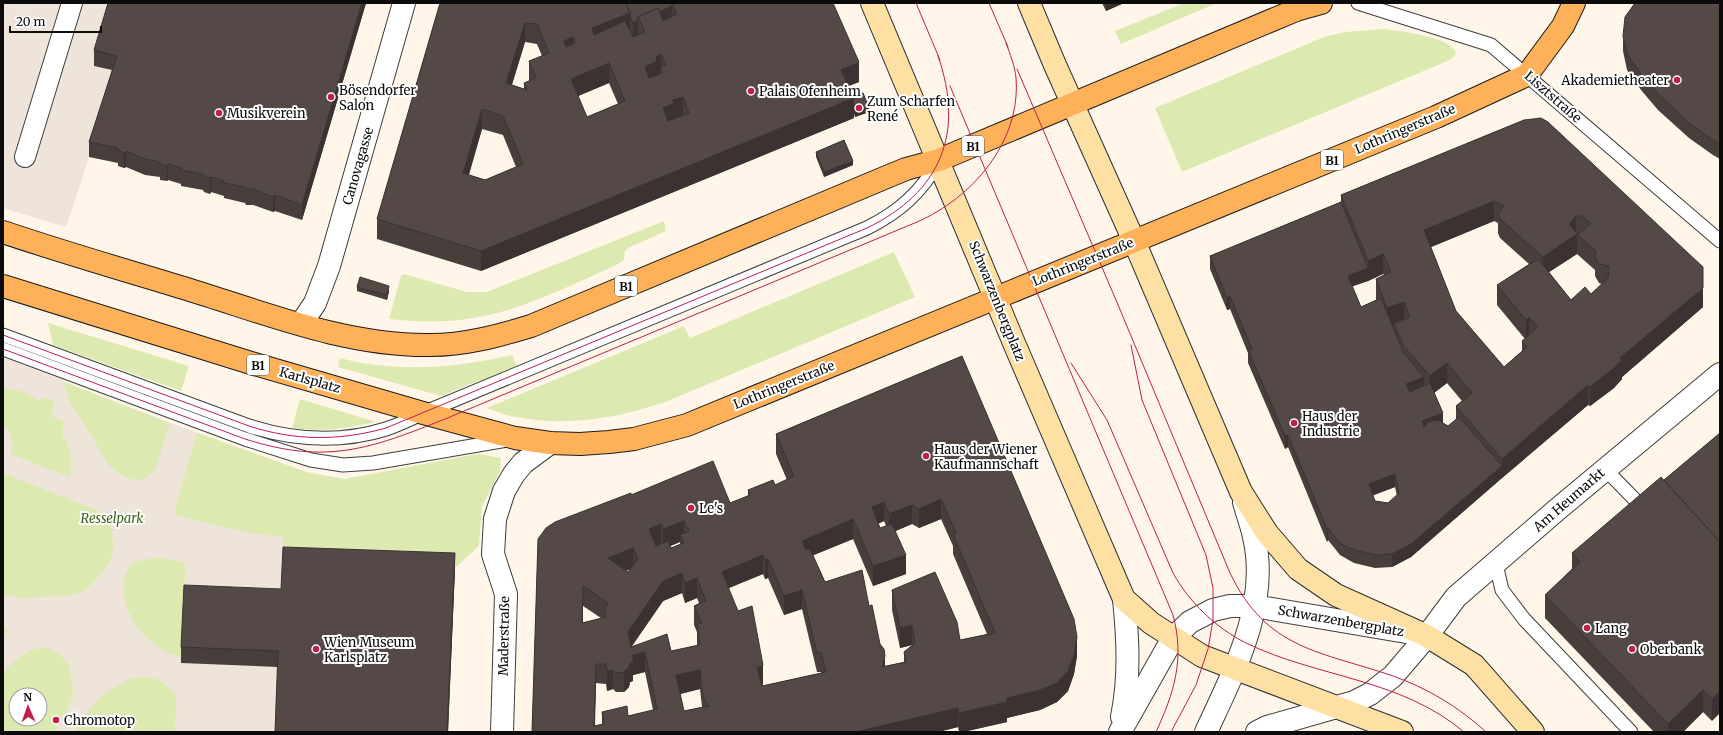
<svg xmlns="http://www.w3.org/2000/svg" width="1723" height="735" font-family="Merriweather,serif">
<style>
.green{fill:#dceab2;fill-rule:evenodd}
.plaza{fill:#eee4d9}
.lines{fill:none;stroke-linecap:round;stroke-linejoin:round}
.service-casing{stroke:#3e3e3e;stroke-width:15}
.pedestrian-casing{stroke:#3e3e3e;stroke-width:22}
.minor-casing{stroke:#3e3e3e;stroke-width:24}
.tertiary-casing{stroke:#3e3e3e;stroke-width:24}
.secondary-casing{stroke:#2d2d2d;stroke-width:24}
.primary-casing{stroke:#1c1c1c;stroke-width:24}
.service{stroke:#fff;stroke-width:13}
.pedestrian{stroke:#fff;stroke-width:20}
.minor{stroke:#fff;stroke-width:22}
.tertiary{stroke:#fff;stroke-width:22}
.secondary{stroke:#ffe0a4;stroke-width:22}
.primary{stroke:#ffb159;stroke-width:22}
.tram{stroke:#c01e4b;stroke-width:1}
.wall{fill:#483f3d;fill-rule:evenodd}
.shaded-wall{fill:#3b3332}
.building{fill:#544947;stroke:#3b3332;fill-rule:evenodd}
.poi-dot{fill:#c01e4b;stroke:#fff;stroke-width:1.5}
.labels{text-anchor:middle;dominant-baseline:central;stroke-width:4;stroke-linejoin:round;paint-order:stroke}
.shield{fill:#fff;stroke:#545454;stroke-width:1}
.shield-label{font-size:12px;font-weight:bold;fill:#0b0b0b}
.poi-label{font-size:13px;fill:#0b0b0b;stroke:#fff;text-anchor:start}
.street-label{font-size:13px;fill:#0b0b0b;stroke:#fff}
.park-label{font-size:13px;font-style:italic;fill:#3a651a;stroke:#fff}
</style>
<rect width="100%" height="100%" fill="#fff6e9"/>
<path class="green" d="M1184,3H1217L1121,44L1115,31Z
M1384,29C1399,31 1454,37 1456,54L1451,59L1445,62L1182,172L1155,108L1324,37L1345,32Z
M664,221L666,231L628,248L625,251L624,260L615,266C570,285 523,310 474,318C446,323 417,322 389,319L401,276L404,274L467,292H487Z
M894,252L915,297L668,401C619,418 568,427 516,417C506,416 496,411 487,408L684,326L690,338Z
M48,323L189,366L181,391L53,345Z
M512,355L517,366L482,382L480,380L441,396L338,367L340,358C396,373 456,368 512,355Z
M3,358L170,423L307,472L344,479L477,454L501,458L500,471L482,507L479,546L455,568L283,562L181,663L268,666L275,732H3ZM16,695H40V719H16Z
M300,399L373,421L375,422C348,429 320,432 292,428Z"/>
<path class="plaza" d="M3,3H112L94,65L117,71L67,225L65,227L3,208Z
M3,358L63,380L69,400L109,465L119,474L129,479L142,480L149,476L155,469L170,423L197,433L175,509L177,516L249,533L283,537L281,605L184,601L185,563L164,558H153L134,562L125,575L123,591L127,609L136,627L154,644L164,651L181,656V663L278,667L275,732H175L176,695L163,682L153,678L143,677L130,679L106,692L83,716L74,732H54L67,711L72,699L73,687L70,668L61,655L46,647L29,650L8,667L3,675V636L8,631L3,627V595L20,598L66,596L82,592L94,582L105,569L112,556L113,545L112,532L107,518L99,511L3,473V425L9,431L12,443L10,454L70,477L71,462L70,451L62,433L64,422L59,418L55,419L51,412L54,408L53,401L46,398L39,400L20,391L3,388Z"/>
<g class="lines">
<defs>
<path id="service" d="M1358,3L1491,45L1720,241
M3,335L249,426C293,440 341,443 386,429C398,425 411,419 423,413L867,228C899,212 922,192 939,160
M3,349L245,439L311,460L343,465L373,463L507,440
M1605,469L1647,512
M1496,564L1502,590L1524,619L1631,732"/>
<path id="pedestrian" d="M25,157L72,3"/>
<path id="minor" d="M301,324L315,303L329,266L404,3
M502,732L506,594L493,554L495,519L504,491L514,474L523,463L550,443"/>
<path id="tertiary" d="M1122,717C1130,677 1128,639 1124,599
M1120,732L1173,638L1190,622L1213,610L1230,606H1254L1412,633
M1206,732C1233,673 1270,605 1254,537C1252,526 1247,514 1244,502
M1257,732L1267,727L1354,702L1370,694L1393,676L1427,636L1456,597L1559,508L1720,374"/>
<path id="secondary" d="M872,3L1014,343L1124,599L1151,623L1202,656L1402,732
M1029,3L1055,65L1134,241L1241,492L1267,533L1298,569L1336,595L1427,636L1474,665L1533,732"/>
<path id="primary" d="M3,232C65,253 128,271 190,290C268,314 347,346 430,345C465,345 498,336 531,326L889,176L906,169L939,160L1296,10L1321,3
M3,286L251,363L423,413L515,438L550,443L580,444L609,442L634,439L687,425L1436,117L1527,75L1563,26L1574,3"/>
</defs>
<use href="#service" class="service-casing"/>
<use href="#pedestrian" class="pedestrian-casing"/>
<use href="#minor" class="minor-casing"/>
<use href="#tertiary" class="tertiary-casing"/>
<use href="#secondary" class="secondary-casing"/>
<use href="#primary" class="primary-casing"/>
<use href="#service" class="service"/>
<use href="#pedestrian" class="pedestrian"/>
<use href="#minor" class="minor"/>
<use href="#tertiary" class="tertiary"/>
<use href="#secondary" class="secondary"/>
<use href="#primary" class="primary"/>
<path class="tram" d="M916,3L940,60
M989,3L1008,47
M1017,69L1116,300L1230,573C1267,650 1320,651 1393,676C1427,688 1459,707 1486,732
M950,86L1173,615C1185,659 1174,693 1156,732
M3,335L249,426C295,441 340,441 386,428L867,228C941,192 965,133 938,56
M1131,345L1142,400L1206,555L1213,588V620L1208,649L1196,685L1171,732
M3,349L245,439C326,465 370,449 445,419L917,222C972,198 1021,142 1016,78C1015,66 1010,54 1006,43
M1071,363L1107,420L1173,573C1189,602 1216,628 1246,643C1318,678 1400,678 1464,732"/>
</g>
<path class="wall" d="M366,3L302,220L275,211L273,212L253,205H246L245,203L224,198V196L211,192L210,194L204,192L203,190L181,186V184L168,180L167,181L160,180V177L145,175L126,167L124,168L118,166V163L89,157V142L112,70L94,66V50Z
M440,3H833L859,82L848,86L853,97L869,112L855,117L854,114V118L481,271L377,239V219ZM525,42L537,44L542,56L529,61V81L524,83V89L512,85ZM609,83L618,104L587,117L578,96ZM482,129L503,135L516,167L485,180L469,175Z
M1102,3H1124L1106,11Z
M1720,3V159L1713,155L1689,138L1658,110L1641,90L1627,70L1623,51V36Z
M1524,120L1703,307L1622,377V379L1614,388L1590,406L1588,405L1502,478L1411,557L1392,567L1375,568L1354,563L1340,555L1328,540L1327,542L1288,447L1285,449L1248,363V353L1230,309L1227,310L1210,269V256L1341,202V195ZM1494,221L1498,223V233L1500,238L1529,264L1497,285V305L1525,339L1522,341V351L1504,367L1456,311L1431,247ZM1577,254L1595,270V276L1599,283L1602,284L1591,294L1571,300L1549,272ZM1383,274L1384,275L1376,279V300L1361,307L1352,286L1368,281ZM1447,383L1462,401L1456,406V419L1448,426L1443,423L1434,393ZM1395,487L1397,496L1388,503L1375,501L1373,495Z
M816,152L853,165L824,177L816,157Z
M357,287L389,291L387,300L357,291Z
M962,356L1077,656L1074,674L1068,691L1057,702L1040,710L1007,718V722L963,732H959L958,727L938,732H532L538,539L631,495L730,503L748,496V490L775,485L787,480L776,454V434ZM941,519L953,546V554L987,634L960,640L892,590V610L900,648L912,645V646L904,652V662L885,666L880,644L869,606L825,582L813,555L853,539L873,586L906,574L895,531L912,524L919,528ZM884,521L886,526L880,528L878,524ZM680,542V544L671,548L670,546ZM630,569L628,572L626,571ZM763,574L765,579L768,578L784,615L802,609L817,672H821V673L762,686L761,685H763L728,588ZM682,593L685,603L697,598L699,603L694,606V625L697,632V645L671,651L631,647L663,601ZM583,606L601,618L583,623ZM645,672L653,710L628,716L602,712V724L595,726L596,683L606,684L607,691L613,689L616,692H624L629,687L630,682L633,681V675ZM700,689L702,707L684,711L680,694Z
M1720,433L1712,721L1703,712L1683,732H1654L1545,618V595L1572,569V553L1664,480Z
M455,568L448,732H275L278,667L181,663V647L281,589Z"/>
<path class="shaded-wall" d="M362,3H366L302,220V205Z
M1106,3H1124L1106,11Z
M672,6V22L645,32L640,20Z
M630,13V33L592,48V28Z
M638,20V36L633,38V23Z
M525,23V42L506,103V83Z
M573,37V57L564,60V41Z
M661,54V70L660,67V74L645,87V67L656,57Z
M859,62V82L841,89V70Z
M609,63V83L571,99V79Z
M683,97V116L663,128V108L673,100Z
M854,98V118L481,271V251Z
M869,107V112L855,117V113Z
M482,109V129L463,193V173Z
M126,151V167L124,168V153Z
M853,161V165L824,177V172Z
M168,164V180L167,181V166Z
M211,177V192L210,194V178Z
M275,195V211L273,212V197Z
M1494,201V221L1424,250V230Z
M1576,216V235L1577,234V254L1543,276V257Z
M1383,254V274L1368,281L1348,288V276L1368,268V261Z
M389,286V291L387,300V295Z
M1703,288V307L1622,377V379L1614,388L1590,406V387L1620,358Z
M1230,296V309L1227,310V298Z
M1404,302V322L1394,323V325L1387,327V308Z
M1529,317V337L1526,340V320Z
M1447,363V383L1430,396V376Z
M1424,377V389L1406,397V384Z
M1588,385V405L1502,478L1411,557L1392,567V554L1502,466V459Z
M1443,413V426L1422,433V421Z
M1288,435V447L1285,449V436Z
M1395,474V487L1369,497V484Z
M941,499V519L919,528V509Z
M884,502V521L872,526V507Z
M912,505V524L889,534V514Z
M853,519V539L802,560V541Z
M684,521V541L680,535V542L663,549V529Z
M661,524V544L649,549V529Z
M1328,528V540L1327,542V529Z
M633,548V568L608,578V558Z
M455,553V568L448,732H447Z
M763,555V574L722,591V572Z
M906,555V574L873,586V566Z
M768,559V578L765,579V560Z
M682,573V593L663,601L628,652V632L663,581Z
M697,578V598L685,603V583Z
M802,590V609L784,615V596Z
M912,625V645L900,648V628Z
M1077,637V656L1074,674L1068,691L1057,702L1040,710L1007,718V722L963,732H959V713L1007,698Z
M645,652V672L633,675V681L630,682L629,687L624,692V672L630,663L633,655Z
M885,656V676L882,667Z
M596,664V683L594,732Z
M763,665V685L757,686V667Z
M613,670V689L607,691V671Z
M700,670V689L676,695V675Z
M1703,690V712L1683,732H1668V724Z
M1720,691V713L1712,721V699Z
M958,708V727L938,732H855Z"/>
<path class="building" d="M108,3H362L302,205L275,195L273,197L253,189H246L245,187L224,183V181L211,177L210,178L204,176L203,174L181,170V168L168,164L167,166L160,164V162L145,159L126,151L124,153L118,150V148L89,142L117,56L94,50Z
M440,3H626L630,13L592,28L594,35L625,21L633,37L645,32L638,17L658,8L663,21L677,14L672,3H833L859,62L841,70L854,98L481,251L377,219ZM525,23L537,24L549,53L529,61L536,78L524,83L527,90L506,83ZM573,37L575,43L566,47L564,41ZM661,54L666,65L660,67L662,73L649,78L645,67L657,61L656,57ZM609,63L625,101L587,117L571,79ZM683,97L689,113L668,121L663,108L674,103L673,100ZM482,109L503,116L523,164L485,180L463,173Z
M626,3H672V6L659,12L658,8L638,17V20L633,23L630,16V13Z
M1635,3H1720V144L1713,140L1689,123L1658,94L1641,74L1627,54L1623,36L1625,17Z
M863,93L869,107L855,113L854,110L853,97Z
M1541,118L1548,122L1703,267V288L1620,358L1622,360L1614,368L1590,387L1588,385L1502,459L1456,406L1472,393L1447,363L1430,376L1403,345L1394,323L1410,317L1404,302L1387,308L1376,279L1391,272L1383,254L1368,261L1341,195L1524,120ZM1494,201L1504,206L1498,213L1500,219L1543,257L1577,234L1596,251L1595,256L1599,264L1609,266L1608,278L1591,294L1585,287L1571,300L1538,259L1497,285L1526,320L1529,317L1538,327L1522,341L1527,347L1504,367L1456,311L1424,230ZM1576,216H1582L1591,224L1578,234L1569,225Z
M844,140L853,161L824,172L816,152Z
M1341,202L1368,268L1348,276L1361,307L1381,298L1403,352L1424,377L1406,384L1410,392L1430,383L1443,413L1422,421L1424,427L1428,422L1438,420L1448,426L1459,417L1502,466L1411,544L1392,554L1375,555L1354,550L1340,543L1328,528L1327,529L1288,435L1285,436L1248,350L1252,349L1230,296L1227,298L1210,256ZM1395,474L1399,493L1388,503L1375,501L1369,484Z
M360,277L389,286L387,295L357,287Z
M962,356L1074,619L1077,637L1074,655L1068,671L1057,683L1040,690L1007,698V702L959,713L958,708L855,732H532L538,539L546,528L555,522L631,493V495L713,461L730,503L750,495L748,490L773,480L775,485L794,476L776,434ZM941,499L956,533L953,534L995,633L960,640L957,622L935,572L892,590L900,628L912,625L915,643L904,652L906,662L882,667L885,656L884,649L880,644L872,605L869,606L862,570L825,582L810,549L806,550L802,541L853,519L873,566L906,555L892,524L880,528L872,507L884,502L889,514L912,505L919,509ZM684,521L689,531L680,535L684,543L671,548L668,541L656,546L649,529L661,524L663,529ZM633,548L638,559L628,572L608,558ZM763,555L765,560L768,559L784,596L802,590L817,653L821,652L826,672L762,686L757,667L763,665L752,606L738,611L722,572ZM682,573L685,583L697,578L706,601L694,606L702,623L697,624L700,645L671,651L667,634L631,647L628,632L663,581ZM583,586L608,603L605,608L606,617L582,623ZM645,652L657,709L628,716L627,706L602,712L604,724L594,726L596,664H606L607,671L613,670L616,673L624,672L629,667L630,663L633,662V655ZM700,670L703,697L709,706L684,711L676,675Z
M1720,433V542L1664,480Z
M1661,477L1720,542V691L1712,699L1703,690L1668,724L1545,595L1580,562L1572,553Z
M283,547L455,553L447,732H275L278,651L181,647L184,585L281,589Z"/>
<g class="poi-dot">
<circle cx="1677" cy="80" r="4"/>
<circle cx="751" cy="91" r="4"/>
<circle cx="331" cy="97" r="4"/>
<circle cx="859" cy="108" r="4"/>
<circle cx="219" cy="113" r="4"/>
<circle cx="1294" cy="423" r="4"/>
<circle cx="926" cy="456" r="4"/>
<circle cx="691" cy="508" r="4"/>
<circle cx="1587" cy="628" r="4"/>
<circle cx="316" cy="649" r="4"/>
<circle cx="1632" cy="649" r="4"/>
<circle cx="56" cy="720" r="4"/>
</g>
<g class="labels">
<g class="shield">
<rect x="962" y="136" width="22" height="20" rx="3"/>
<rect x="1321" y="150" width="22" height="20" rx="3"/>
<rect x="615" y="276" width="22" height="20" rx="3"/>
<rect x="247" y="355" width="22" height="20" rx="3"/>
</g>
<g class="shield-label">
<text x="973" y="146">B1</text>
<text x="1332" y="160">B1</text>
<text x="626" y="286">B1</text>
<text x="258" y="365">B1</text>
</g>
<g class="poi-label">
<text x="1669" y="80" text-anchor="end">Akademietheater</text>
<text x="339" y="90">Bösendorfer<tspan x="339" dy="15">Salon</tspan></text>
<text x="759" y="91">Palais Ofenheim</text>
<text x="867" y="101">Zum Scharfen<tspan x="867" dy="15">René</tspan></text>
<text x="227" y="113">Musikverein</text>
<text x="1302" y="416">Haus der<tspan x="1302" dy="15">Industrie</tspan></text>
<text x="934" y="449">Haus der Wiener<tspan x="934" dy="15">Kaufmannschaft</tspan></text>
<text x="699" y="508">Le's</text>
<text x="1595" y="628">Lang</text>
<text x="324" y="642">Wien Museum<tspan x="324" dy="15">Karlsplatz</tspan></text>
<text x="1640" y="649">Oberbank</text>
<text x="64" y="720">Chromotop</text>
</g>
<g class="street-label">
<text transform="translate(1553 97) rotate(41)">Lisztstraße</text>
<text transform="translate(1405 129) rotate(-23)">Lothringerstraße</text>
<text transform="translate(358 166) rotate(-74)">Canovagasse</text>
<text transform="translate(1083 262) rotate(-22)">Lothringerstraße</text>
<text transform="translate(997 301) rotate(68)">Schwarzenbergplatz</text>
<text transform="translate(310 380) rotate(16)">Karlsplatz</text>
<text transform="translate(784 385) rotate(-22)">Lothringerstraße</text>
<text transform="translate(1569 500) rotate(-41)">Am Heumarkt</text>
<text transform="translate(1341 621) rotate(10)">Schwarzenbergplatz</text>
<text transform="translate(504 636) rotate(-89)">Maderstraße</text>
</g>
<g class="park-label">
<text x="112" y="518">Resselpark</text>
</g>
</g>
<rect width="1723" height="735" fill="none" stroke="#0b0b0b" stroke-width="8"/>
<g transform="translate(28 707) rotate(358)"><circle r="19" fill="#ffffff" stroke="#9d9d9d"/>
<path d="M0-3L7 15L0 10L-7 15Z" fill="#c01e4b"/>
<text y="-6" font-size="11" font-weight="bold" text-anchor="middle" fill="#0b0b0b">N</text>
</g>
<path d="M10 26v6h91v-6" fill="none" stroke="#0b0b0b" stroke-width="2"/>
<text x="16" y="26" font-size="12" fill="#0b0b0b" stroke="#ffffff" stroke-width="3" paint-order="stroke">20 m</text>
</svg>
